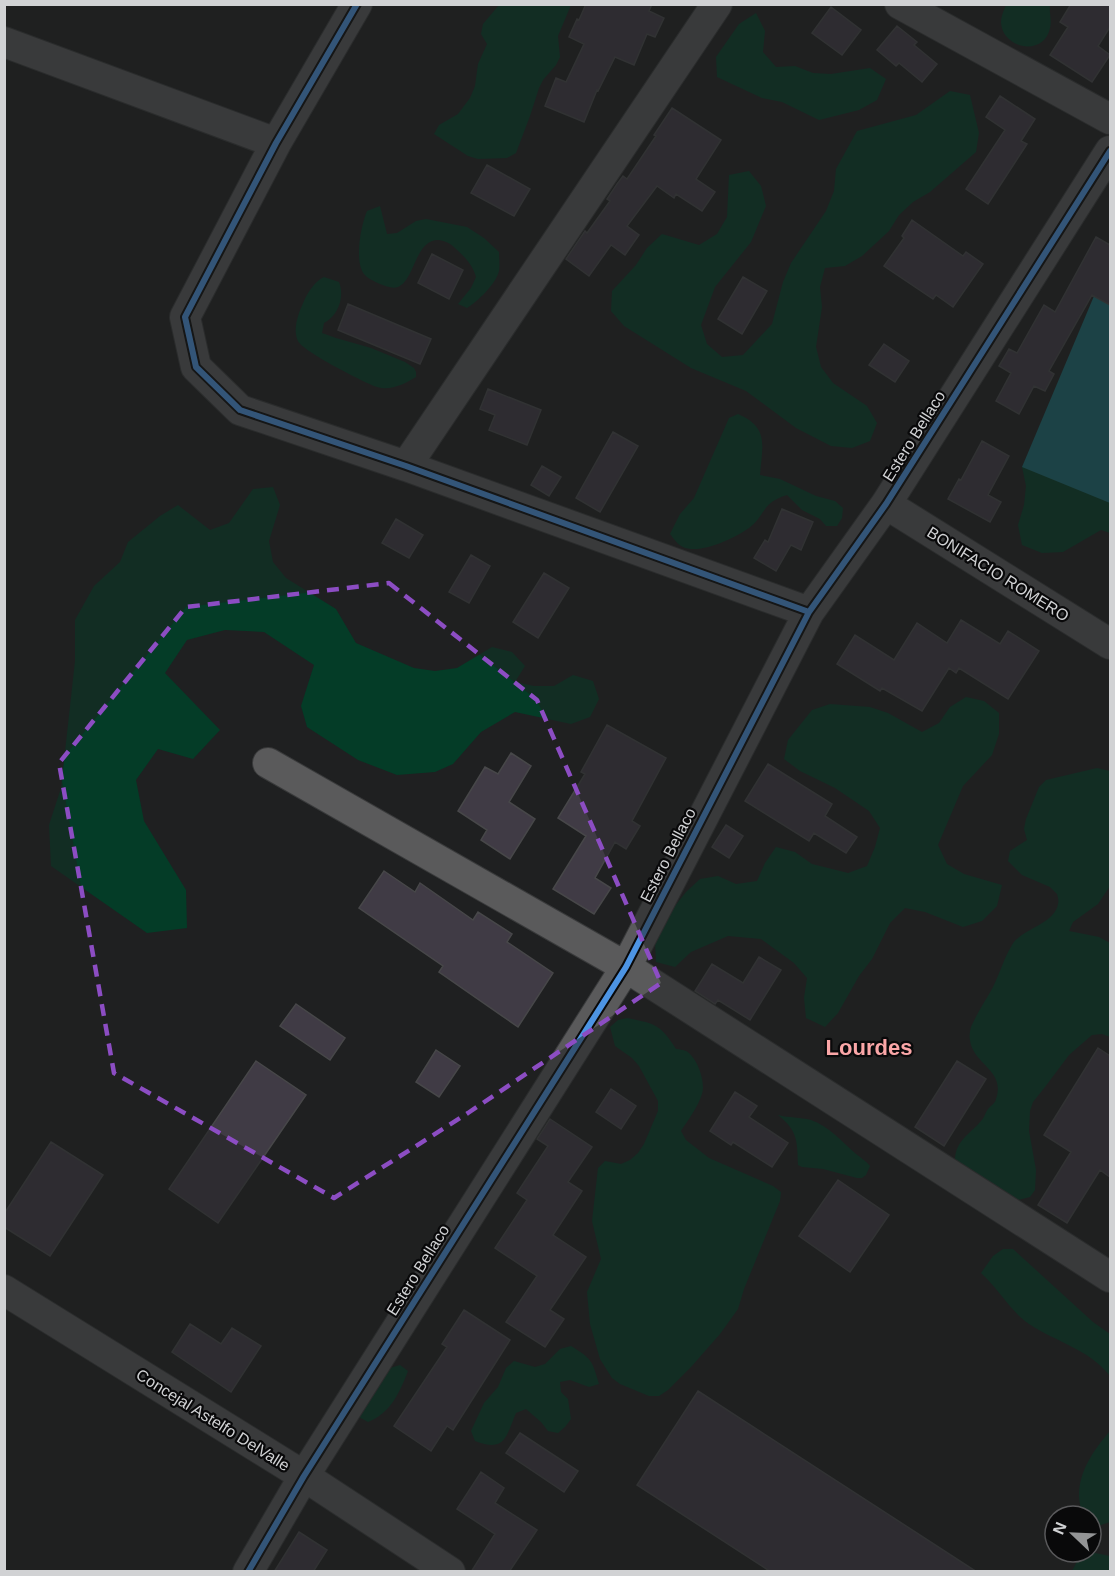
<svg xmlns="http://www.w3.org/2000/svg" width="1115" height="1576" font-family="Arial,sans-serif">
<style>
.green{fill:#043c27}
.water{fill:#1a6b73}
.building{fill:#403b45;stroke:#474749;stroke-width:1.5}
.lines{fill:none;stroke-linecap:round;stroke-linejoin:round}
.street-casing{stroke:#393a3b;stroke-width:32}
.street{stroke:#5a5a5b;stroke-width:30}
.cycleway-casing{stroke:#09090a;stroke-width:10}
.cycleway{stroke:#4d94e3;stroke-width:6}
.marked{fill:none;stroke:#8c4dc3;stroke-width:4.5;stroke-dasharray:12 8;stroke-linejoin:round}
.labels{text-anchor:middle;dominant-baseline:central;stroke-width:4.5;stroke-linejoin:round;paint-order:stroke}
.street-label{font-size:16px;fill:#d1d2d4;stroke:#09090a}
.district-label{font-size:22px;font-weight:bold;fill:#faa6a7;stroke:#09090a}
</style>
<rect width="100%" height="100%" fill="#1f2021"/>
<path class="green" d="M499,5H571L558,36L560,57L556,65L543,80L539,88L530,116L516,153L507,158L478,159L468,156L434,134L439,125L458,114L470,98L475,86L478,64L487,44L481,34L483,24Z
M1006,5H1050C1049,12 1052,21 1050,28C1044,57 1003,49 1001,23C1001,16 1004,10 1006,5Z
M756,13L765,31L763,52L776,67L795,66L813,73L831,74L870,68L886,79L877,100L859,110L819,120L782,102L762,98L717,77L716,57L739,24Z
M950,91L970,95L979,133L976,152L930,192L913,202L899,215L889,231L862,256L845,266L825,268L820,287L822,307L816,347L821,367L833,383L867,406L877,423L870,441L852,448L831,446L796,428L746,391L691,368L624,326L611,311L612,291L636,265L647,248L662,234L699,245L717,234L727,217L729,175L749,171L761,186L766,206L751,242L715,287L701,325L707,344L722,357L743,355L772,324L783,282L791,263L826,211L834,191L836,169L857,131L916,115Z
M380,206L387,234L397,233L416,221L426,219L467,227L484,238L499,252C499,258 500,265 499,271C496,284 477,302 467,308L458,304L471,288L476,277C473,265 464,256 455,248C450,243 445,241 439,240C415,239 415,280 398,287C392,289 386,286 380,284C374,281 368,279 364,274C354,261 361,225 367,211Z
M324,277L339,282C345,297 338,316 324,323L322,333L336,338L371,348L405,362L414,368L416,372V377C405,384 390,391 377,387C365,383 302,351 298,341C292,329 299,312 304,301C308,292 315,281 324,277Z
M1110,335V533L1101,530L1063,552L1042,553L1022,545L1018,525L1024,505L1026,486L1022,467L1059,448Z
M738,414C770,428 762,446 760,475L780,479L816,496L835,501L843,508L842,518L837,526H826L820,519L802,510L787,495C761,503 766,515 749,528C735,538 700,555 683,547C677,544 674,539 670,534L680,514L694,498L729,418Z
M273,487L280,505L269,541L273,562L286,578L336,609L356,643L414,668L435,671L457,668L492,647L512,652L525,666L515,682L534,686H554L573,675L593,681L599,699L590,717L571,724L515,712L481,732L453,764L435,772L397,775L358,760L307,727L301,706L314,665L264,632L225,630L187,640L165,673L220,730L193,759L158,749L136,780L144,821L186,890L187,928L147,933L51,866L49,825L61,788L75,661V620L94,586L120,562L128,542L160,516L178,505L210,530L229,523L253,489Z
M966,697L984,701L999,713V734L992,755L963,786L938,845L947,864L964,874L1002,885L997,906L982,921L963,927L925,912L905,908L890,923L872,959L859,976L838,1013L825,1027L806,1018L804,998L807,978L794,963L761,939L728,936L691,952L675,967L656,962L655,942L662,922L686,892L700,879L718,876L736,884L757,881L765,863L776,847L795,852L812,864L848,873L867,866L875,847L880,828L869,811L835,788L800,771L784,759L788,740L812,710L830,704L870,707L888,713L922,732L939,723L950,707Z
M1097,768L1110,771V886L1098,904L1073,922L1069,931L1099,937L1110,943V1037L1102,1034L1092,1035L1069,1055L1045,1087L1033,1102L1030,1111L1029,1131L1036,1170L1035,1190L1030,1197L1010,1202L955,1161C955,1141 969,1135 981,1121C985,1117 985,1113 988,1109C991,1105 995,1104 996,1099C1006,1070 973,1065 970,1040C969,1036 970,1031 971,1027C977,1013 986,1000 993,987C1000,973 1004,958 1012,945C1021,929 1055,924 1058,904C1059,901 1058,897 1057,894L1050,887L1022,875L1008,861L1010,851L1027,840L1024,829L1026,819L1039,787L1046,780Z
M627,1018C656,1024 660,1024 676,1049C680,1049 683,1050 686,1051C697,1057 706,1082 702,1094C698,1107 688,1120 681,1131L686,1140L709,1158L773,1186L781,1192L780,1201L744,1289L738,1309L720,1334L691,1367L668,1390L659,1396H649L620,1384L612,1378L600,1359L590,1324L587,1292L601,1259L592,1221L598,1168L605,1161L621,1164L630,1160L638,1153L644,1144L658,1111V1101L639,1066L632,1058L615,1046L610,1027L618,1020Z
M778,1115C789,1118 800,1117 811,1120C829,1126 842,1142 856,1154C861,1158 866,1161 870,1166L866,1175L862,1178H857L823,1169L802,1167L798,1165C797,1141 798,1131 778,1115Z
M1003,1249H1013L1093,1322L1110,1334V1376C1089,1349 1056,1342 1029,1324C1011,1312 998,1288 981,1273L993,1256Z
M571,1346C592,1359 592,1360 599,1384L589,1387L570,1380L560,1382L561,1392L568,1399L571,1419L565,1427L558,1433L548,1431L541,1422L526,1409L516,1413C506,1436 506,1453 475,1441L471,1431L484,1403L498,1387L506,1368L514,1361L535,1367L545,1364L560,1349Z
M400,1365L408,1371C400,1392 390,1414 368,1422L359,1417L356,1407L360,1397L390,1368Z
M1110,1431V1522L1098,1526L1091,1521V1516L1083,1515C1081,1509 1079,1502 1079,1496C1079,1470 1094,1450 1110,1431Z
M1082,1552H1090L1110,1556V1571H1072Z"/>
<path class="water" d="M1110,258V503L1022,467Z"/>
<path class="building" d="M586,4H652L649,11L664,18L655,37L647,34L634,65L615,57L598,91L597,90L584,122L545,106L556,78L566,82L584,44L569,37L577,19L579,20Z
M1071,4H1110V27L1098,46L1110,55L1092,82L1050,55L1068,27L1060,22Z
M831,7L861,30L842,55L812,33Z
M897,26L917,42L914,45L937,64L922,82L899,63L896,66L877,50Z
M1000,96L1035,119L1021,141L1027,144L988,204L966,189L1005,130L986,117Z
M672,108L721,140L696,179L715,192L702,211L676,194L674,198L657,186L627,226L639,235L625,255L611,245L589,276L566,259L585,231L587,233L610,201L607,199L617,184L623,176L627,179L656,136L654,135Z
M487,165L530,189L514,216L471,193Z
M912,220L963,256L966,252L983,264L953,307L936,295L933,299L884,266L904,238L902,236Z
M1096,237L1110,245V305L1092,295L1049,371L1054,374L1045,391L1034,386L1019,414L996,401L1011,373L999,366L1009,349L1017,353L1044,305L1055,312Z
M432,254L463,270L449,299L418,283Z
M743,277L767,291L742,334L718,319Z
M348,304L431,339L420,364L338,330Z
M884,344L909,361L895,382L869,365Z
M488,389L541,410L527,445L489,430L495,415L480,409Z
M613,432L638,446L600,512L576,498Z
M982,441L1009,456L988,495L1001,502L990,522L948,499L959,479L961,480Z
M542,466L561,477L549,496L531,485Z
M782,509L813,522L801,550L791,545L776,571L754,558L765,540L768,542Z
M396,519L423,535L409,558L382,543Z
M471,555L490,566L469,603L449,592Z
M544,573L569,588L538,638L513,622Z
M961,620L1000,644L1008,631L1039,651L1008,699L959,668L956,673L949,668L922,711L882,688L880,691L837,664L855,635L894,660L917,623L947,643Z
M607,725L666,758L632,821L640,826L626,849L615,842L595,878L611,888L594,914L553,889L586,836L558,818L585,774L581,772Z
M511,753L531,766L509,802L535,819L510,859L481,840L487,830L458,811L485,767L498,774Z
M768,764L832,804L825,816L857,837L846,853L814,833L809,841L745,801Z
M726,825L743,836L729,858L712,847Z
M384,871L415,892L420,883L473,920L478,912L512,934L507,942L553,973L518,1027L439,972L443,966L359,908Z
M759,957L781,970L750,1020L718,1000L715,1004L695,991L712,964L743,983Z
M296,1004L345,1038L330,1060L280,1026Z
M1098,1048L1110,1056V1177L1100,1170L1067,1223L1038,1205L1071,1152L1044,1135Z
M436,1050L460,1066L439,1097L416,1082Z
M256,1061L306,1095L218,1223L169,1189Z
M957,1061L986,1079L944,1146L915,1127Z
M611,1089L636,1106L621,1129L596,1112Z
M735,1092L757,1106L749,1117L788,1143L772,1167L733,1142L731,1145L710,1131Z
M550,1119L592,1147L568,1182L582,1191L553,1235L586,1257L550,1310L564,1319L545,1347L506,1322L537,1276L495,1248L527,1200L517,1193L548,1146L537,1139Z
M51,1142L103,1175L50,1256L4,1227V1214Z
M838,1180L889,1215L850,1272L799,1236Z
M464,1310L510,1340L453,1430L447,1426L431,1451L394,1426L447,1347L442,1344Z
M190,1324L221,1344L232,1328L261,1346L231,1392L172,1352Z
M698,1391L977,1572H771L637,1485Z
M520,1433L578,1471L564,1492L506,1453Z
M481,1472L504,1488L495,1503L537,1530L509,1572H471L495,1534L457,1509Z
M299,1532L327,1550L313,1572H274Z"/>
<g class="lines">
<defs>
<path id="street" d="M357,4L276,143L185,317L196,367L240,410L406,466L809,612
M900,4L1110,119
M4,42L276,143
M406,466L717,4
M886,504L1110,644
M268,763L626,967L1110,1277
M4,1290L304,1476L450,1572
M248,1572L304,1476L626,967L809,612L886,504L1110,151"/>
</defs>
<use href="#street" class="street-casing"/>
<use href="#street" class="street"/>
<defs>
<path id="cycleway" d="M357,4L276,143L185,317L196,367L240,410L406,466L809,612
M248,1572L304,1476L626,967L809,612L886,504L1110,151"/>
</defs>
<use href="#cycleway" class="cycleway-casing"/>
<use href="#cycleway" class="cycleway"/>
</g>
<path d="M0 0H1115V1576H0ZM389,583L537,700L661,983L468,1113L334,1198L114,1073L59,763L186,607Z" fill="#1f2021" fill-opacity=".55" fill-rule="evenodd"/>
<path class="marked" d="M389,583L537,700L661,983L468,1113L334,1198L114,1073L59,763L186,607Z"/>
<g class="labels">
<g class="street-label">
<text transform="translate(914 436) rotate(-58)">Estero Bellaco</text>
<text transform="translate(998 574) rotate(32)">BONIFACIO ROMERO</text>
<text transform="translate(668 855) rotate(-63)">Estero Bellaco</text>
<text transform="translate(418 1270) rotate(-58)">Estero Bellaco</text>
<text transform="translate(213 1420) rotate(32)">Concejal Astelfo DelValle</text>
</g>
<g class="district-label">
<text x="869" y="1047">Lourdes</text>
</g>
</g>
<rect width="1115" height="1576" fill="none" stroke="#d1d2d4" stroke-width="12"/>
<g transform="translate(1073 1534) rotate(293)"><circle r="28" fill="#09090a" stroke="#59595b" stroke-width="1.5"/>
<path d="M0-4.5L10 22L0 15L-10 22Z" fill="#939495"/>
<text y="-9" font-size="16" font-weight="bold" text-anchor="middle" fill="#d1d2d4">N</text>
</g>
</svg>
